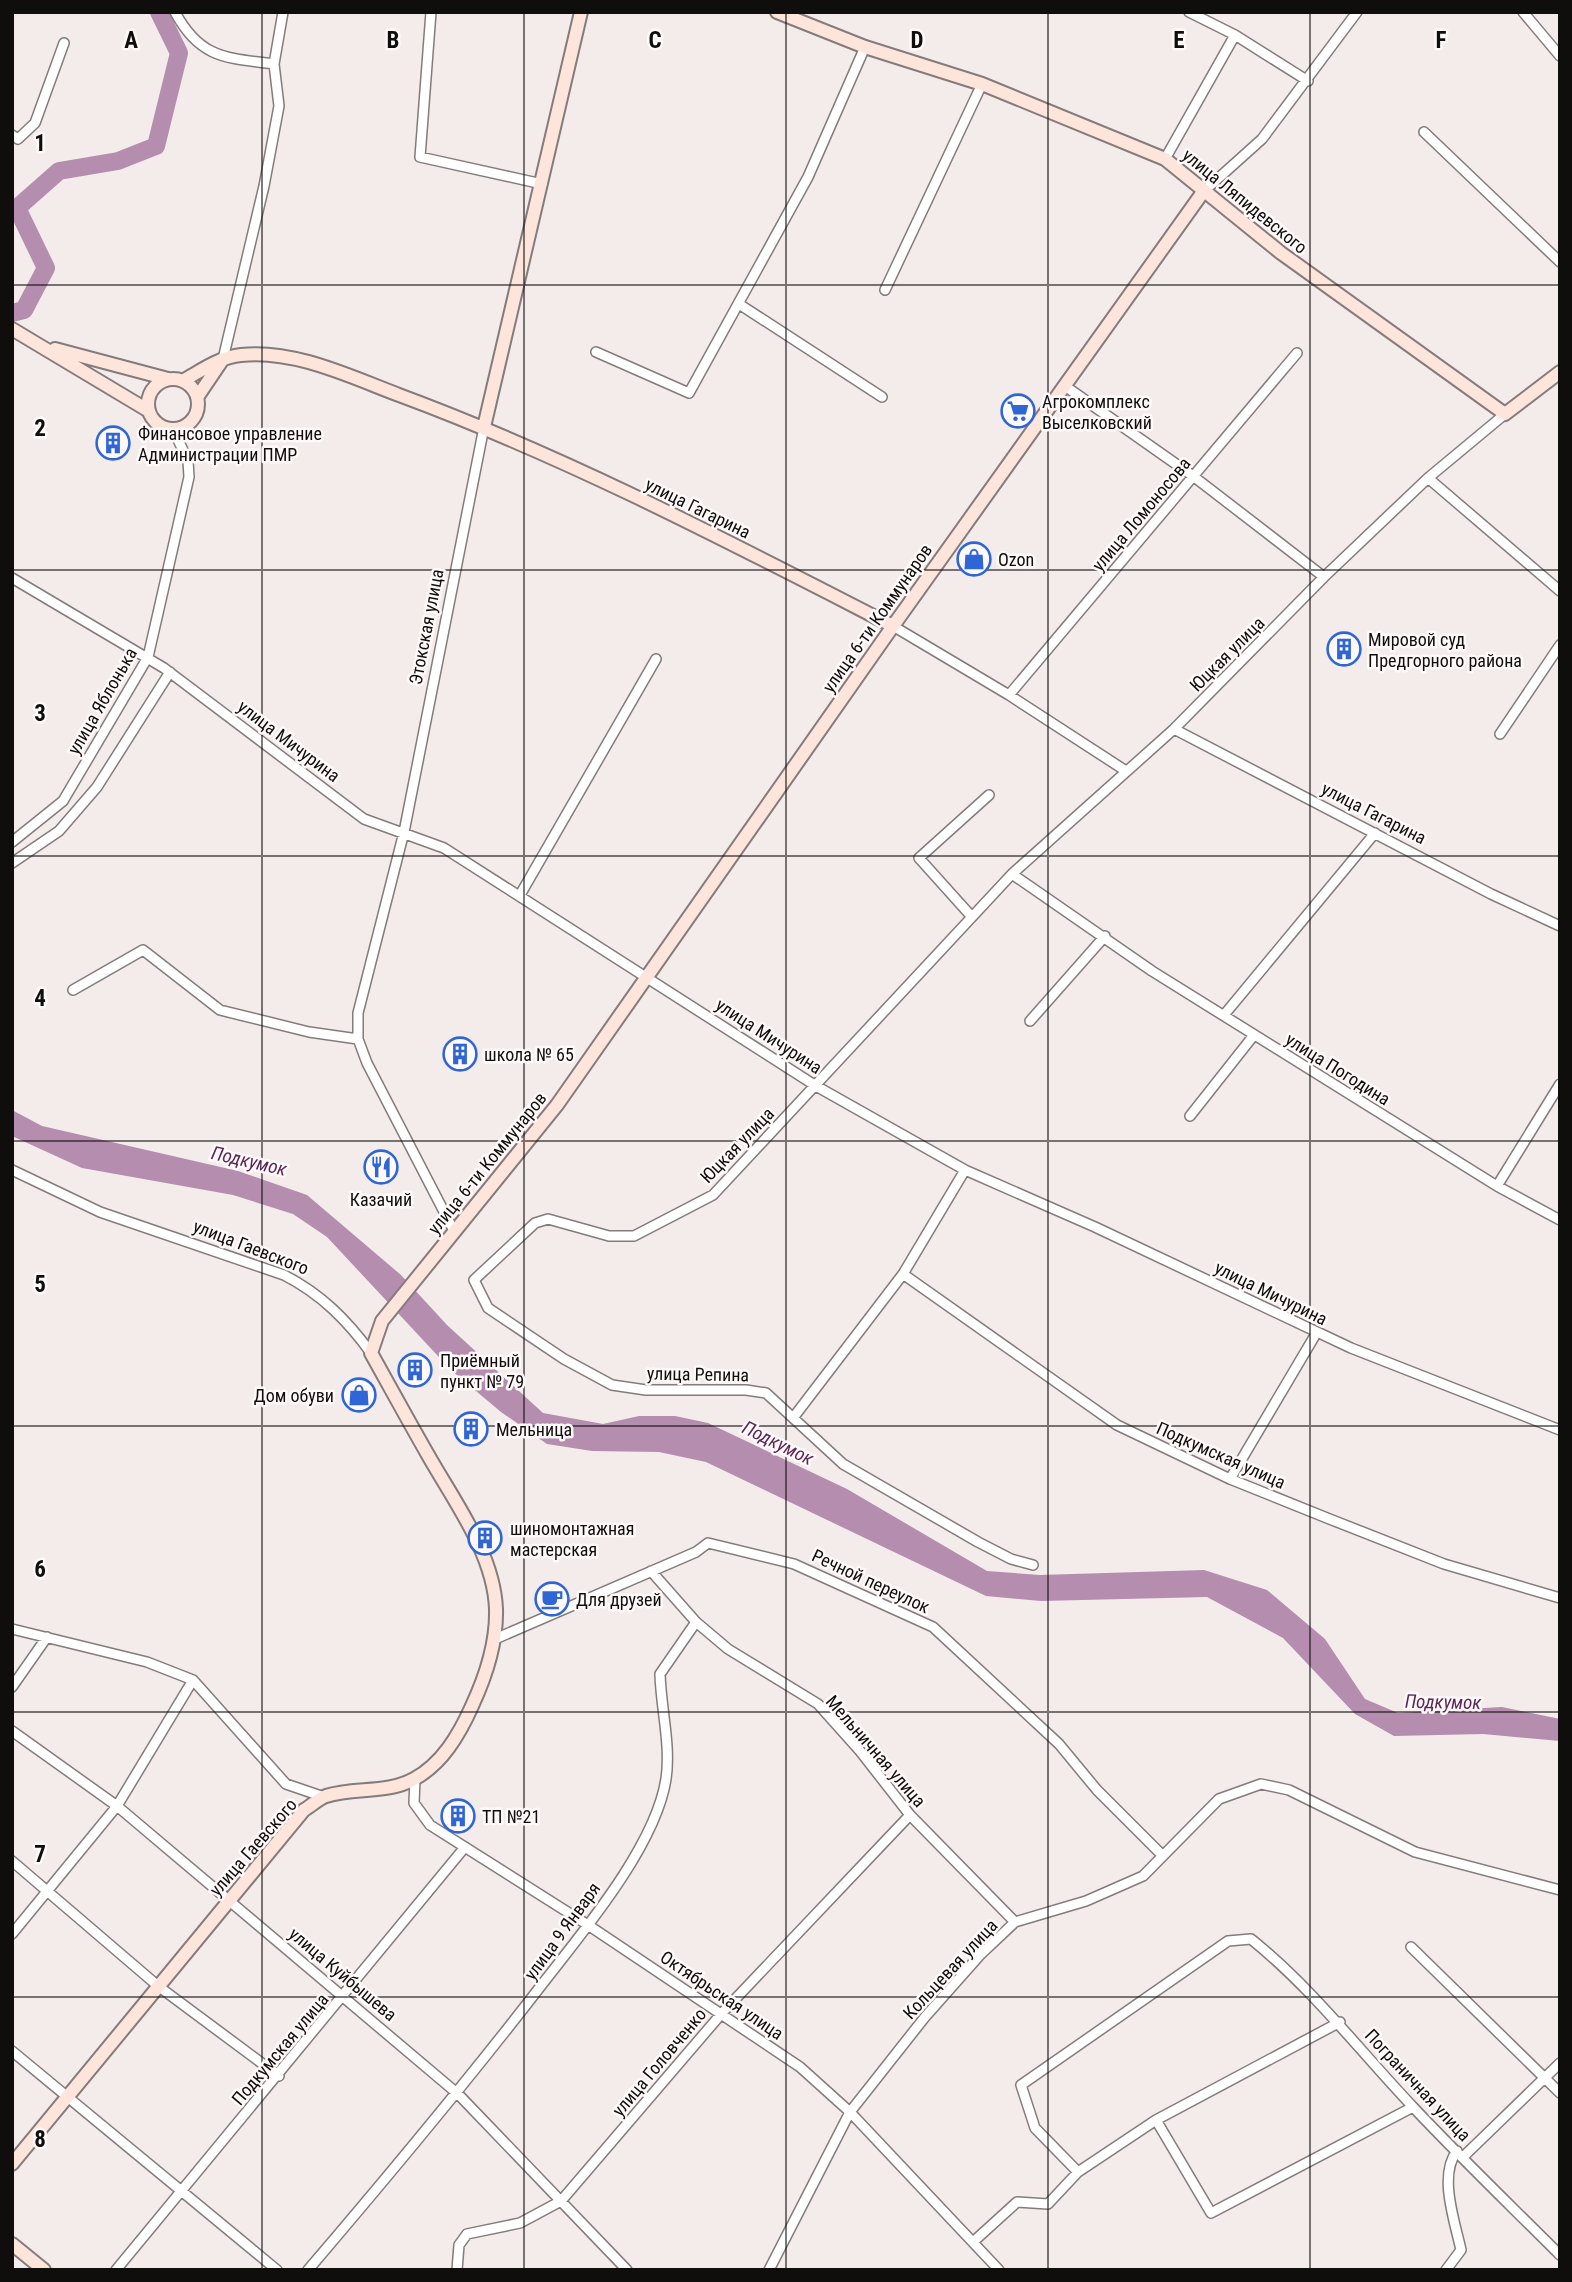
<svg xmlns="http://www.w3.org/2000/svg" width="1572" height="2282" font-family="'Roboto Condensed',sans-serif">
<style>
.water{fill:#b58daf}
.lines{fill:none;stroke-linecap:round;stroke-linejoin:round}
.river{stroke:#b58daf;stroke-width:18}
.street-casing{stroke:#847c7c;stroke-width:12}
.secondary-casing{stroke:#847c7c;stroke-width:16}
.street{stroke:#fff;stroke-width:9}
.secondary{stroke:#fee5db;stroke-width:12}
.grid{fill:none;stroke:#100d0d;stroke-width:2;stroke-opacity:0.55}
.labels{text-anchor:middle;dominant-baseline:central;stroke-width:5;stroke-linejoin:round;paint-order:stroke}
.street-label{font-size:18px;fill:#100d0d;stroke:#fff9f9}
.poi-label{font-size:18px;fill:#100d0d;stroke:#fff9f9;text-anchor:start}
.water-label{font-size:19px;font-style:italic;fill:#5a2855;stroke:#fff9f9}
.grid-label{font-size:23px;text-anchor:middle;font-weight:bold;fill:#100d0d;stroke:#fff9f9;stroke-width:5;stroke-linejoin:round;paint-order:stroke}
</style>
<rect width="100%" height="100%" fill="#f4ebeb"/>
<path class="water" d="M12,1110L42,1126L238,1171L307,1195L401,1275L447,1325L543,1413L603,1424L639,1416H675L708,1423L847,1489L987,1571L1040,1575L1204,1570L1267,1590L1325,1639L1365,1699L1398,1713L1502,1707L1560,1719V1741L1483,1734L1394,1736L1355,1714L1283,1638L1207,1597L1041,1601L986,1596L706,1462L659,1452L592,1451L547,1444L501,1412L451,1370L327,1237L293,1214L233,1195L82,1168L12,1136Z"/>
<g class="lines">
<path class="river" d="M12,313L24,310L46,268L17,208L59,171L118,161L156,146L179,53L159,12"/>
<defs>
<path id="street" d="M175,12C200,59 227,58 274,64
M431,12L420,157L542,184
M1189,12L1235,35L1308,81
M1523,12L1560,56
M1424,132L1560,262
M12,135L18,139L35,123L64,43
M1165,159L1235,35
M1203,192L1262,139L1357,12
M885,290L982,84
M739,304L882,397
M596,352L689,393L808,177L865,47
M223,359L264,186L279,106L274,64L283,12
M1065,386L1193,476L1324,577
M1428,478L1560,591
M12,578L164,668L364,819L444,848L816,1086L965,1170L1095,1227L1351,1348L1560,1430
M893,626L1009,695L1126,771
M1009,695L1297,353
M1174,729L1491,894L1560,926
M1500,734L1560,645
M12,842L63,801L148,657L189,477L188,461L173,429
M12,863L59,831L97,787L170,672
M1012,874L1152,971L1497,1186L1560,1220
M520,895L656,659
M972,917L919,858L989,795
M73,990L143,950L220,1010L309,1032L358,1039
M1224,1015L1375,833
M1030,1021L1105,936
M1190,1116L1254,1035
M12,1170L100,1212L284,1275C321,1294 347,1320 371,1353
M1497,1186L1560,1084
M454,1231L367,1063L358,1039V1013L404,832L484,427
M903,1274L1117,1425L1230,1479L1327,1518L1444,1564L1560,1598
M793,1418L903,1274L965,1170
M1230,1479L1317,1332
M1033,1565L1011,1559L978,1542L843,1464L766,1393L746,1390H646L612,1385L564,1359L488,1308L474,1280L535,1223L548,1219L609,1236H634L713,1195L1012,874L1174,729L1324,577L1428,478L1505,414
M696,1622L728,1649L818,1704L860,1751L910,1815L1015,1922
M12,1629L147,1662L193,1680L286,1784L324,1797
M495,1639L696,1552L708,1543L794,1564L933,1627L1059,1744L1097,1790L1163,1856
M12,1687L47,1637
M12,1731L117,1806L458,2094L627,2270
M415,1779L414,1803L430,1825L588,1925L800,2067L850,2112L999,2270
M12,1861L158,1986L279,2076
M12,1934L117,1806L193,1680
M1411,1947L1560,2093
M12,2051L277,2270
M1156,2120L1211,2213L1413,2107
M1463,2157L1560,2063
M1078,2172L1035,2128L1021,2085L1228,1941L1251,1939C1313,1989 1359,2050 1413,2107C1461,2158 1511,2206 1560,2255
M973,2242L1017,2202L1048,2204L1078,2172L1156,2120L1340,2022
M116,2270L465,1847
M308,2270C390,2174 470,2078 547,1978C587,1927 656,1844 666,1779C671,1745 661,1709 660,1674L696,1622L651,1571
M457,2270L459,2245L467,2234L520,2223L561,2201L722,2013L910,1815
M769,2270L850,2112L925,2017L980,1955L1015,1922L1086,1901L1143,1876L1219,1799L1261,1784L1289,1790L1415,1852L1560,1890
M1446,2270L1461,2250C1455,2222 1438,2175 1457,2151"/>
<path id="secondary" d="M777,12L865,47L982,84L1165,159L1281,253L1505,414L1560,372
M12,329L149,411
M55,349L168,379
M148 404a25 25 0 1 1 50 0a25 25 0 1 1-50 0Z
M184,380C202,370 220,357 241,355C294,349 351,377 399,395C569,458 731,543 893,626
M198,396L221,362
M484,427L581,12
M12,2164L304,1810C311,1806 318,1799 326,1796C355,1787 387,1794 414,1779C442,1764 459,1735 472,1706C486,1676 497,1643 496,1609C494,1554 454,1501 428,1455C409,1422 390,1387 371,1353L382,1321L557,1105L893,626L1203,192
M12,2244L44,2270"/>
</defs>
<use href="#street" class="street-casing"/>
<use href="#secondary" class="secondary-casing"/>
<use href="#street" class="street"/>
<use href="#secondary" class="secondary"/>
</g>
<path class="grid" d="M262,12V2270M524,12V2270M786,12V2270M1048,12V2270M1310,12V2270M12,285H1560M12,570H1560M12,856H1560M12,1141H1560M12,1426H1560M12,1712H1560M12,1997H1560"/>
<defs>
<symbol id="supermarket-ring" viewBox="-11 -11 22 22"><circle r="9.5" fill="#fff9f9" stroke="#2e67d5" stroke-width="1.5"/><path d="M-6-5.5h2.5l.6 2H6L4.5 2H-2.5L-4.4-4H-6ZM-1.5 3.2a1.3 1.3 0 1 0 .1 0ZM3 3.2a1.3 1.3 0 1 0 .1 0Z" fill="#2e67d5"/></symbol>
<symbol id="building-ring" viewBox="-11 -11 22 22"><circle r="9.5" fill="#fff9f9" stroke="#2e67d5" stroke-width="1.5"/><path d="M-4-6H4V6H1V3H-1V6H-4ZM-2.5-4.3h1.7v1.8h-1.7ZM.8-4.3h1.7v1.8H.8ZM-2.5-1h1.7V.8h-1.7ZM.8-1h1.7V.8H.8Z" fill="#2e67d5"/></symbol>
<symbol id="shop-ring" viewBox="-11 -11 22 22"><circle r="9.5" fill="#fff9f9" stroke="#2e67d5" stroke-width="1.5"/><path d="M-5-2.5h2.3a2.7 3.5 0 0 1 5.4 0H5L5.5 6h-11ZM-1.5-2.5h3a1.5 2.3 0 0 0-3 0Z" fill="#2e67d5"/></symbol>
<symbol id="restaurant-ring" viewBox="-11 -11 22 22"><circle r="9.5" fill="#fff9f9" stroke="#2e67d5" stroke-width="1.5"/><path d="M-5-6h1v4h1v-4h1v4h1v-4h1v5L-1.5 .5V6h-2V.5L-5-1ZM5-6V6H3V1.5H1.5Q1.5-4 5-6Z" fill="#2e67d5"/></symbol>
<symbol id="cafe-ring" viewBox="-11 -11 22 22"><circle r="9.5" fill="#fff9f9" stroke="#2e67d5" stroke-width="1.5"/><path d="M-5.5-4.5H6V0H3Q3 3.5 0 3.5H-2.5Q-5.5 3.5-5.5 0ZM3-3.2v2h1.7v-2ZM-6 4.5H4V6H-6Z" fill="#2e67d5"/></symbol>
</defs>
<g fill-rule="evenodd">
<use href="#supermarket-ring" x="999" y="392" width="38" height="38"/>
<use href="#building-ring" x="94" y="424" width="38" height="38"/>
<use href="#shop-ring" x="955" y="540" width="38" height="38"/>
<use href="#building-ring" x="1325" y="630" width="38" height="38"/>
<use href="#building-ring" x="441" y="1035" width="38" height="38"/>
<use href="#restaurant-ring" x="362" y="1148" width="38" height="38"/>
<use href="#building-ring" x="396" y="1351" width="38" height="38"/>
<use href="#shop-ring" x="340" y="1376" width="38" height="38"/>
<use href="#building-ring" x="452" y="1410" width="38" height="38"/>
<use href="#building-ring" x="466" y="1519" width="38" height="38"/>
<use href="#cafe-ring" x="533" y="1580" width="38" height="38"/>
<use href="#building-ring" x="439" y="1797" width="38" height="38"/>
</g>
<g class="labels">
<g class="street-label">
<text transform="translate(1245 201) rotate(39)">улица Ляпидевского</text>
<text transform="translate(698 508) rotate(26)">улица Гагарина</text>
<text transform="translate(1141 514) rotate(-50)">улица Ломоносова</text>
<text transform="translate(877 618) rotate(-55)">улица 6-ти Коммунаров</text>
<text transform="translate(426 627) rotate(-79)">Этокская улица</text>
<text transform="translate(1227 654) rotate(-45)">Юцкая улица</text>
<text transform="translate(102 701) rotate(-60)">улица Яблонька</text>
<text transform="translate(289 741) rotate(37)">улица Мичурина</text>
<text transform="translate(1374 813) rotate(27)">улица Гагарина</text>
<text transform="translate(769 1036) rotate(33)">улица Мичурина</text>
<text transform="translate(1338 1069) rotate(32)">улица Погодина</text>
<text transform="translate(737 1145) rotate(-46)">Юцкая улица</text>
<text transform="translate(487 1163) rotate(-51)">улица 6-ти Коммунаров</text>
<text transform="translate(251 1247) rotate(21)">улица Гаевского</text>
<text transform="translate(1271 1293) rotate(26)">улица Мичурина</text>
<text transform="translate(698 1374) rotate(1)">улица Репина</text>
<text transform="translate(1221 1455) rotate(24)">Подкумская улица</text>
<text transform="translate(871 1581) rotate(25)">Речной переулок</text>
<text transform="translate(876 1751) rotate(49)">Мельничная улица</text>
<text transform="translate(253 1847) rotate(-49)">улица Гаевского</text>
<text transform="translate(562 1931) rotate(-54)">улица 9 Января</text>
<text transform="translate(950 1969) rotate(-47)">Кольцевая улица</text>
<text transform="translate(343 1974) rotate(40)">улица Куйбышева</text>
<text transform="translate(722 1995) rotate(34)">Октябрьская улица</text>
<text transform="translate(280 2049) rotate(-50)">Подкумская улица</text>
<text transform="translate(659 2062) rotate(-50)">улица Головченко</text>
<text transform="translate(1418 2085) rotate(47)">Пограничная улица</text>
</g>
<g class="poi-label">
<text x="1042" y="401">Агрокомплекс<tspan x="1042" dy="21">Выселковский</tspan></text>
<text x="138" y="433">Финансовое управление<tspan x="138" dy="21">Администрации ПМР</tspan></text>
<text x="998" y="559">Ozon</text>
<text x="1368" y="639">Мировой суд<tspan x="1368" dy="21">Предгорного района</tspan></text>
<text x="484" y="1054">школа № 65</text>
<text x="381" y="1199" text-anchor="middle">Казачий</text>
<text x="440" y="1360">Приёмный<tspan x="440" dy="21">пункт № 79</tspan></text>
<text x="334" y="1395" text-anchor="end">Дом обуви</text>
<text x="496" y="1429">Мельница</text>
<text x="510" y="1528">шиномонтажная<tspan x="510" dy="21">мастерская</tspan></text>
<text x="576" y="1599">Для друзей</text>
<text x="482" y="1816">ТП №21</text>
</g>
<g class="water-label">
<text transform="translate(249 1161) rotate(13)">Подкумок</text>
<text transform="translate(778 1443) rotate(26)">Подкумок</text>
<text transform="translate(1443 1702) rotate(1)">Подкумок</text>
</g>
</g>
<g class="grid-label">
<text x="131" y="48">A</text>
<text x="393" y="48">B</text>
<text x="655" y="48">C</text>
<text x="917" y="48">D</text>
<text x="1179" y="48">E</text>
<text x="1441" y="48">F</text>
<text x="40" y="151">1</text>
<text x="40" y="436">2</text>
<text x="40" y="721">3</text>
<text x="40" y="1006">4</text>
<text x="40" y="1292">5</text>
<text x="40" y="1577">6</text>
<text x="40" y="1862">7</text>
<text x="40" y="2147">8</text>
</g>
<rect width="1572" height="2282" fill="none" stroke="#100d0d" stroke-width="28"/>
</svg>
